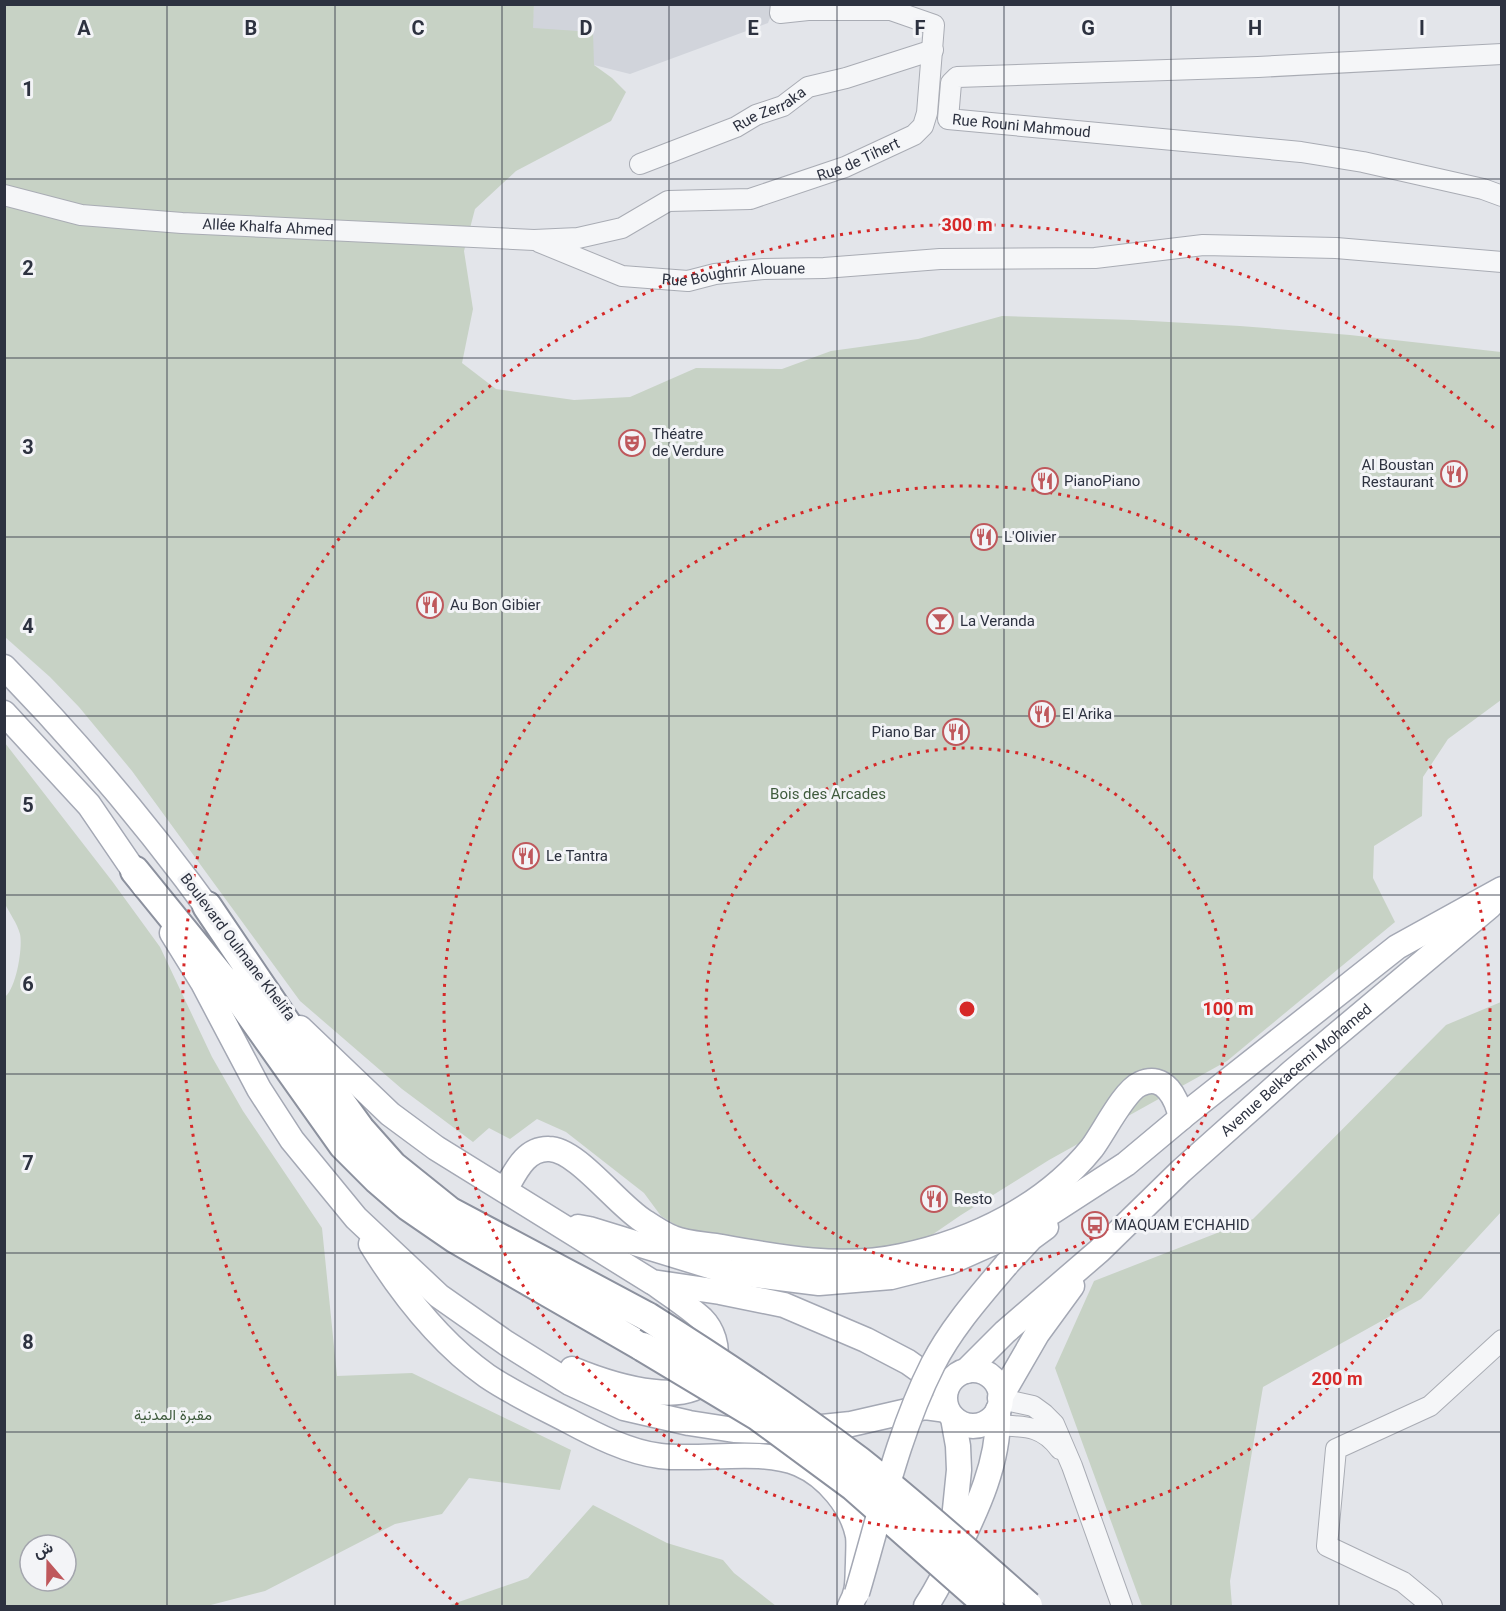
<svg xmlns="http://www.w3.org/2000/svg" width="1506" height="1611" font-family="Roboto,Vazirmatn,sans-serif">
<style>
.built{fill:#d1d4db}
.green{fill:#c7d2c5;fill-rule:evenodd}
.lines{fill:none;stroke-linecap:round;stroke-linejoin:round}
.minor-casing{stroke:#a9acb4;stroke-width:22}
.major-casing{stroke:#a4a8b4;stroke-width:27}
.highway-casing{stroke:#8c919e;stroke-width:32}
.minor{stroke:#f5f6f8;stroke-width:20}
.major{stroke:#fff;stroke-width:24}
.highway{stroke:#fff;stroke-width:28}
.major-bridge-casing{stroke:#a4a8b4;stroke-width:27;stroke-linecap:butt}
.highway-bridge-casing{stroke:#8c919e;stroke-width:32;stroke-linecap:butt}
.major-bridge{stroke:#fff;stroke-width:24}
.highway-bridge{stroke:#fff;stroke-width:28}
.grid{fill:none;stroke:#2d3240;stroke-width:1.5;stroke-opacity:0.55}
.ring{fill:none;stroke:#d62828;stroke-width:3;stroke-dasharray:3 6}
.labels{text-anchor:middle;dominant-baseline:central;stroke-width:6;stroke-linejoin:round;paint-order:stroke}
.street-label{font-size:15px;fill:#2d3240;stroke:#f3f4f7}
.poi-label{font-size:15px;fill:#2d3240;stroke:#f3f4f7;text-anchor:start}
.park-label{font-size:15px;fill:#3e5a3c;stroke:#f3f4f7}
.grid-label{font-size:20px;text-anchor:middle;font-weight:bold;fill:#2d3240;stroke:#f3f4f7;stroke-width:6;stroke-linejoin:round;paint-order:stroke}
.centre{fill:#d62828;stroke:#f3f4f7;stroke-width:3}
.ring-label{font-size:18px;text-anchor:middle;font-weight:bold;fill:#d62828;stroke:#f3f4f7;stroke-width:6;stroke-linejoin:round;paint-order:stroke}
</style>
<rect width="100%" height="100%" fill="#e3e5ea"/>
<path class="built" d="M534,5H775L768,23L630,74L594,65L532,28Z"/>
<path class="green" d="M534,4L533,28L593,32L594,65L612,78L626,92L611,121L516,171L475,209L464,251L473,309L462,363L496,389L574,400L630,397L696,368L782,369L831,351L918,339L1002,316L1133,320L1240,326L1350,335L1501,352V700L1448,739L1423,777L1422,816L1374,846L1373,878L1395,922L1227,1061L1049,1160L961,1215L926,1239L883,1249L832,1252L721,1236L681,1228L661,1216L644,1193L566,1132L537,1119L510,1139L489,1128L473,1142L402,1089L300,1001L132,771L79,707L50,677L5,637V5Z
M5,743L112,881L160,947L212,1057L243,1111L322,1228L337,1376L412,1373L571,1450L560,1490L469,1478L442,1514L395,1524L265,1591L207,1606H5L4,998C16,990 23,948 20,934C17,923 10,914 5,904ZM30,1545H66V1581H30Z
M1501,1002V1212L1421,1299L1263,1387L1230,1581L1232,1606H1142L1055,1368L1094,1281L1253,1219L1446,1025Z
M593,1505L667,1543L723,1560L734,1573L776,1606H447L528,1578Z"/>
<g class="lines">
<defs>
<g id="minor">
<path id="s1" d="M1502,54L1258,67L957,77L951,83L948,119L1301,152L1363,162L1483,189L1502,196"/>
<path id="s2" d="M640,164L736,127L756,115L783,106L808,87L846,78L933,50"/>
<path id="s3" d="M4,195L81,215L182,223L534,240L578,238L622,228L668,201L750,199L845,167L914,135L923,126L927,113L934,25L891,10H808L780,13L781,4"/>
<path id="s4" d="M539,242L622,276L688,281L715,274L763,269L824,268L940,259L1095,258L1203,245L1336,248L1502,262"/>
<path d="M1001,1399L1033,1406L1044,1414L1054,1424L1072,1466L1122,1606"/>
<path d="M982,1424C1015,1429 1038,1419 1060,1449"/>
<path d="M1432,1606L1403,1582L1327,1546L1336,1449L1430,1406L1502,1340"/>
</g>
<g id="major">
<path d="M4,667C82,747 153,832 218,922"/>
<path d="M4,713L89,805L145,887"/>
<path d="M172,933L203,983L259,1089L292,1140L356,1218L439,1296L506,1343L570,1383L624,1408L689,1423L734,1430L764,1431L793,1430L851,1424L925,1407L947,1410"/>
<path d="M300,1028L390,1114L436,1148L652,1282L720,1292L784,1305L866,1340L908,1362L946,1389"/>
<path d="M505,1190C515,1173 525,1148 549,1149C577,1149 618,1206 645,1222C654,1228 663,1234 673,1238C687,1244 707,1244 722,1247C782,1258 842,1269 902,1256C974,1241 1045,1206 1092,1148C1104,1132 1124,1091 1140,1084C1165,1072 1177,1099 1181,1118"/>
<path d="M578,1227L589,1229L729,1272L819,1283L891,1277L950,1262L1004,1238L1052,1212L1126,1164L1187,1113L1397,947L1502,889"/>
<path d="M371,1244C402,1294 439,1342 487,1376C512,1393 540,1406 567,1420C595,1435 628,1452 660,1456C702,1461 761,1448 799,1464C827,1476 852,1506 858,1536C859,1544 858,1555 858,1563C857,1581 859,1590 850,1606"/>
<path d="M1006,1265L1031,1238L1046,1227"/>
<path d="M572,1369C606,1383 705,1418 715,1362C718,1347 713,1330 702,1319C688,1306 670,1295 654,1283"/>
<circle cx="973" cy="1398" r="28"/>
<path id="s5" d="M966,1371L1005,1332L1099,1251L1181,1171L1292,1072L1490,906"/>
<path d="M1000,1398L1037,1334L1072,1286"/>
<path d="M951,1549L959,1470L958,1446L953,1418"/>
<path d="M926,1606C937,1590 945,1572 955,1554C977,1509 1000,1461 998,1410"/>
</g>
<path id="highway" d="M135,871L243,1004L343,1145L378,1180L408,1206L456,1239L643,1347
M207,906L326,1082L360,1129L393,1166L449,1211L648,1317"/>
</defs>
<use href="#minor" class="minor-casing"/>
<use href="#major" class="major-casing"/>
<use href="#highway" class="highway-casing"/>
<use href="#minor" class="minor"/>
<use href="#major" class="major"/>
<use href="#highway" class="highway"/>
<defs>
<path id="major-bridge" d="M857,1593C880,1516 897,1435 933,1364C952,1327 980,1296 1006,1265"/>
<path id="highway-bridge" d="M648,1317C720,1362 791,1410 859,1461C917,1507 973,1557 1028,1606
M643,1347L758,1416L853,1486L989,1606"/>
</defs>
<use href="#major-bridge" class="major-bridge-casing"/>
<use href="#highway-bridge" class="highway-bridge-casing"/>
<use href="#major-bridge" class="major-bridge"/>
<use href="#highway-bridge" class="highway-bridge"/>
</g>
<path class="grid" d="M167,4V1606M335,4V1606M502,4V1606M669,4V1606M837,4V1606M1004,4V1606M1171,4V1606M1339,4V1606M4,179H1502M4,358H1502M4,537H1502M4,716H1502M4,895H1502M4,1074H1502M4,1253H1502M4,1432H1502"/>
<g class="ring">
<circle cx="967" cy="1009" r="261"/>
<circle cx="967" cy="1009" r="523"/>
<path d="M458 1605A784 784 0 1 1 1497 431"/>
</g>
<defs>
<symbol id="theatre-ring" viewBox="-11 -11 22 22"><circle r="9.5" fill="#f3f4f7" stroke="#bf585c" stroke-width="1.5"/><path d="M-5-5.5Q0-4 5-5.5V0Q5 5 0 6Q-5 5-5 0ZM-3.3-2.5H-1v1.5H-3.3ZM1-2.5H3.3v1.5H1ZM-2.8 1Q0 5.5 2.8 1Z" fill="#bf585c"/></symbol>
<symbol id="restaurant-ring" viewBox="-11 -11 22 22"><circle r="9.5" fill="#f3f4f7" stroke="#bf585c" stroke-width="1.5"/><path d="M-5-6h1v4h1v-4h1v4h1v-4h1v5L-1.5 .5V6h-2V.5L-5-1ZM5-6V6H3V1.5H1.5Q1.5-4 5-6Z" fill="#bf585c"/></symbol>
<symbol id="bar-ring" viewBox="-11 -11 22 22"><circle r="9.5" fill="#f3f4f7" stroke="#bf585c" stroke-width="1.5"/><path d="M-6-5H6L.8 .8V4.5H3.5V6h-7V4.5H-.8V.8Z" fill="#bf585c"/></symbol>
<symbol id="bus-ring" viewBox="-11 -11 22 22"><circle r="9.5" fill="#f3f4f7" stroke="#bf585c" stroke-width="1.5"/><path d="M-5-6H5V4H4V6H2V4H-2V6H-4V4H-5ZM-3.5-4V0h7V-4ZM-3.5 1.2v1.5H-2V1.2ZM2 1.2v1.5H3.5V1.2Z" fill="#bf585c"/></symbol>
</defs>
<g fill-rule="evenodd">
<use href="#theatre-ring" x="617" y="428" width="30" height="30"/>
<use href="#restaurant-ring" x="1439" y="459" width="30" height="30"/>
<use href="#restaurant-ring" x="1030" y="466" width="30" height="30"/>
<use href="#restaurant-ring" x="969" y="522" width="30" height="30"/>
<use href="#restaurant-ring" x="415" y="590" width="30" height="30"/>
<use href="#bar-ring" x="925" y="606" width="30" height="30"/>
<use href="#restaurant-ring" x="1027" y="699" width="30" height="30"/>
<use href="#restaurant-ring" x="941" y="717" width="30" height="30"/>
<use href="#restaurant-ring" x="511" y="841" width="30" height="30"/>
<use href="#restaurant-ring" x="919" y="1184" width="30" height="30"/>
<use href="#bus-ring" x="1080" y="1210" width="30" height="30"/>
</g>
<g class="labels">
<g class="street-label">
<text stroke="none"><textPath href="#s2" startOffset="141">Rue Zerraka</textPath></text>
<text stroke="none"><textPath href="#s1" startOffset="664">Rue Rouni Mahmoud</textPath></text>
<text stroke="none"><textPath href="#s3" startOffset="873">Rue de Tihert</textPath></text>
<text stroke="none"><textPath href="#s3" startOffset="267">Allée Khalfa Ahmed</textPath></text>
<text stroke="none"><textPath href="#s4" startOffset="202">Rue Boughrir Alouane</textPath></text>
<text transform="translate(238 947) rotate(53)">Boulevard Oulmane Khelifa</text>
<text stroke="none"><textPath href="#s5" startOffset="447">Avenue Belkacemi Mohamed</textPath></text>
</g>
<g class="poi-label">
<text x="652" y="434">Théatre<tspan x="652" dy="17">de Verdure</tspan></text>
<text x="1434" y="465" text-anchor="end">Al Boustan<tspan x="1434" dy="17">Restaurant</tspan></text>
<text x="1064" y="481">PianoPiano</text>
<text x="1004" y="537">L'Olivier</text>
<text x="450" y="605">Au Bon Gibier</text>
<text x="960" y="621">La Veranda</text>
<text x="1062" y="714">El Arika</text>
<text x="936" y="732" text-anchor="end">Piano Bar</text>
<text x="546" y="856">Le Tantra</text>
<text x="954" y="1199">Resto</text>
<text x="1114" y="1225">MAQUAM E'CHAHID</text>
</g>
<g class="park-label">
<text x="828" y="794">Bois des Arcades</text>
<text x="173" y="1415">مقبرة المدنية</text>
</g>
</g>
<g class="grid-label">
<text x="84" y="35">A</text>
<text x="251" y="35">B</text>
<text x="418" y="35">C</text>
<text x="586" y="35">D</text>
<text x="753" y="35">E</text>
<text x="920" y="35">F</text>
<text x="1088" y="35">G</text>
<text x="1255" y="35">H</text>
<text x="1422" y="35">I</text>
<text x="28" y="96">1</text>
<text x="28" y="275">2</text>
<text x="28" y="454">3</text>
<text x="28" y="633">4</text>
<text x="28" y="812">5</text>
<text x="28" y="991">6</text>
<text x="28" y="1170">7</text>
<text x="28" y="1349">8</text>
</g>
<circle cx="967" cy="1009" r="9" class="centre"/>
<g class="ring-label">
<text x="967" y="231">300 m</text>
<text x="1228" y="1015">100 m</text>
<text x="1337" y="1385">200 m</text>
</g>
<rect width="1506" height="1611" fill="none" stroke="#2d3240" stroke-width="12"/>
<g transform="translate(48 1563) rotate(340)"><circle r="28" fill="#f3f4f7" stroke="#a4a6ae" stroke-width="1.5"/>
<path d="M0-4.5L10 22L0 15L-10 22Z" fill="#bf585c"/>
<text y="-9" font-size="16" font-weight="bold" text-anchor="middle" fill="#2d3240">ش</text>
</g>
</svg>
